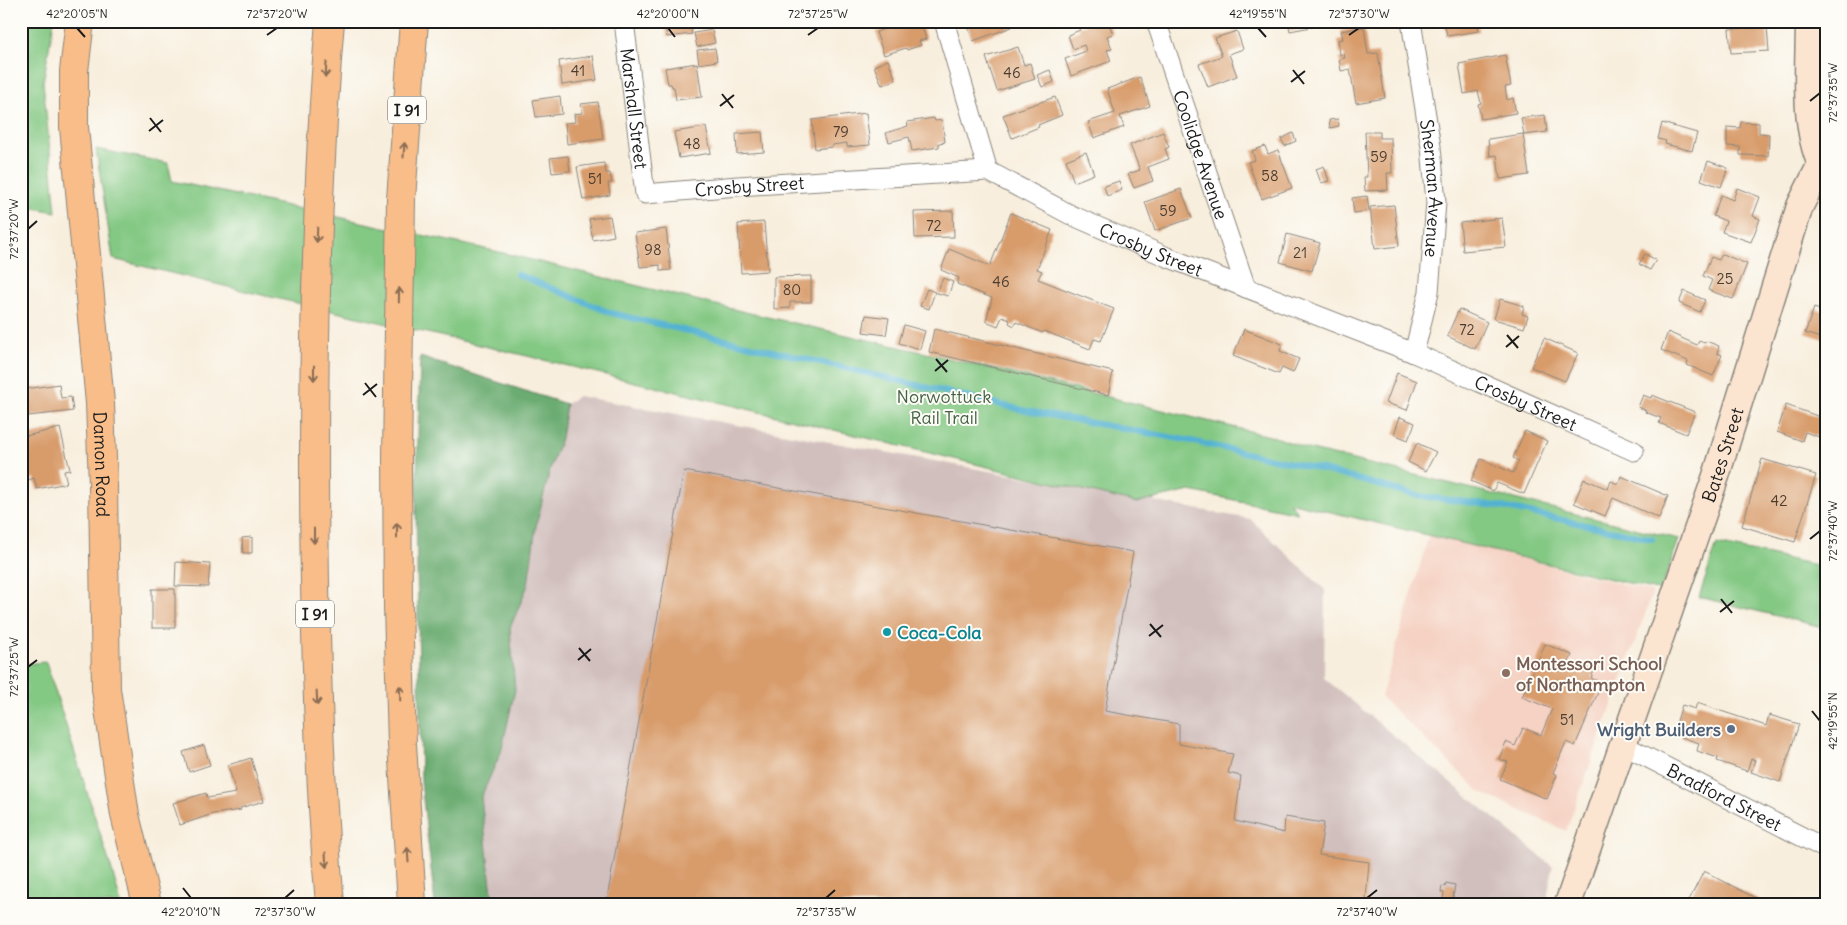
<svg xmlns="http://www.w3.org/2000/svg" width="1847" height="925" font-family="Delius,sans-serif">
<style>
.built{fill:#f5d2c3}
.industrial{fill:#d1bfbd}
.green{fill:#83c883;stroke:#507250}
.forest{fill:#6aac71;stroke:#436446}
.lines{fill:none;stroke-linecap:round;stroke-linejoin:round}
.stream{stroke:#53b2d2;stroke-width:6}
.building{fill:#d89b6a}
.street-casing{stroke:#8a857c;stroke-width:21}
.secondary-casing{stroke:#8a857c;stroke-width:29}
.primary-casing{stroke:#8a857c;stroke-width:30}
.highway-casing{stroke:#8a857c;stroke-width:30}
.street{stroke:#fff;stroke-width:19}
.secondary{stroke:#fce5d0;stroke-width:26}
.primary{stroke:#f8bd89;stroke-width:28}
.highway{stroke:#f8bd89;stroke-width:28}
.oneway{stroke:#8a6c52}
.ticks{fill:none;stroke:#1c1c1c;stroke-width:2}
.culture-dot{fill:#0f9aa8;stroke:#fdfcf7;stroke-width:2}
.education-dot{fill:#8d6e63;stroke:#fdfcf7;stroke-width:2}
.service-dot{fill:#5c6f8a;stroke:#fdfcf7;stroke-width:2}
.labels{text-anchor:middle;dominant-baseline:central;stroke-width:4;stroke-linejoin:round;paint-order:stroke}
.number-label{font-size:15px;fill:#4b3c30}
.shield{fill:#fdfcf7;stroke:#605f5e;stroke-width:1}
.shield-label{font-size:16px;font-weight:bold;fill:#1c1c1c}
.street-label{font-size:18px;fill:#1c1c1c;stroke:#fdfcf7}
.park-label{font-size:18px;fill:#456145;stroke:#fdfcf7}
.culture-label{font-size:18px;font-weight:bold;fill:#0d838f;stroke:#fdfcf7;text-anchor:start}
.education-label{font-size:18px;font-weight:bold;fill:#785e54;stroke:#fdfcf7;text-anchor:start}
.service-label{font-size:18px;font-weight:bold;fill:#4e5e75;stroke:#fdfcf7;text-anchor:end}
.neatline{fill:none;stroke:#1c1c1c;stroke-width:2}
.ticks-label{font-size:12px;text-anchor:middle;fill:#1c1c1c}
</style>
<rect width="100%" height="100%" fill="#fdfcf7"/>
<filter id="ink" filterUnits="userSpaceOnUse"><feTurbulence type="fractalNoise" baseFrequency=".02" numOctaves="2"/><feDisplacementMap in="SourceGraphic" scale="10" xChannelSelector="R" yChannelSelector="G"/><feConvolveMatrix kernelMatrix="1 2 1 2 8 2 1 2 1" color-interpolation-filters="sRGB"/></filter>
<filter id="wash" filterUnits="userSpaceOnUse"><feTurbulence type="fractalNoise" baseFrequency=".0096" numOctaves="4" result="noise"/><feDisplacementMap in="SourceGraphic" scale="20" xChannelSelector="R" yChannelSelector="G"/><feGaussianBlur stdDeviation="1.12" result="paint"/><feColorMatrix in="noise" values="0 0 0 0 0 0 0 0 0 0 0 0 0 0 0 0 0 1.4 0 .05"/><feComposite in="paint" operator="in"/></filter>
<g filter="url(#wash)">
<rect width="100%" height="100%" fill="#f8eedd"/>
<path class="built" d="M1429,535L1653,592L1566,831L1480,792L1381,697Z"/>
<path class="industrial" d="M578,396L1250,519L1325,590L1324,678L1553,867L1546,904H493L481,797L501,752L515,690L510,628L528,585L536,526L550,469L561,438L566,404Z"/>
<path class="green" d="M21,21H54L43,82L56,212L21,206Z
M96,149L168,163L172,181L495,251L745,312L935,355L1278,438L1308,449L1679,539L1661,591L1289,502L1298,513L1190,491L1137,503L527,356L249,292L113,259Z
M1717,544L1826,567V628L1699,597Z
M46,662L113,874L121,904H21V664Z"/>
<path class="forest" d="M420,357L566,404L561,438L550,469L536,526L528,585L510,628L515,690L501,752L481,797L493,904H435L421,782L416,512Z"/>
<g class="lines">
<path class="stream" d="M517,274L611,313L1027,411L1191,441L1319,469L1419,496L1497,506L1652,539"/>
</g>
<g id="blocks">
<path class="building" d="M550,21H565V22L551,25Z
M664,21H690L692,34L667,37Z
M906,21H920L926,39L919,41L921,45L907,50L906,48L884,55L876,32Z
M966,21H1010L1012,27L973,41Z
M1094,21H1108L1113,34L1107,36L1112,49L1107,50L1111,61L1071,76L1065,59L1086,51L1084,45L1073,49L1068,35L1080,30L1078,27Z
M1288,21H1320L1321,25L1290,31Z
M1444,21H1477L1479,31L1447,36Z
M1364,27L1368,54L1378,53L1385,98L1356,103L1350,69L1341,71L1339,59L1345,58L1344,54L1340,55L1338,40L1343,39L1341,31Z
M1767,27L1769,51L1731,53L1729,29Z
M712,30L715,43L697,47L694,33Z
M1237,31L1243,49L1229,54L1237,76L1208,87L1199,64L1222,56L1215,38Z
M1018,47L1024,65L1030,63L1035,79L997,91L986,57Z
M715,48L717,61L699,64L697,50Z
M1505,55L1511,86L1505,87L1507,100L1513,98L1516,113L1481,119L1478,104L1481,103L1478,91L1464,94L1459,64Z
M593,56L597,80L562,85L559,61Z
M888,60L896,80L882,85L874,66Z
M697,63L702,97L676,100L674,87H672L671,84H668L665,68Z
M1050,70L1054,82L1042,87L1037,75Z
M1140,77L1150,106L1120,116L1124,127L1094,138L1088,122L1115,113L1107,89Z
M560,96L562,114L536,117L533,100Z
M1055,97L1062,115L1038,125L1039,127L1012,138L1003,115Z
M598,102L603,139L567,144L565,123L575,122L574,114L582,113L581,104Z
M866,113L870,145L847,147V143L832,145V147L815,149L812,120Z
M1545,115L1547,132L1524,135L1521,118Z
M934,118L935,121L942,120L945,142L939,143V147L912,151L909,137L889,142L886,133L908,126L907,122Z
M1338,119L1339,126L1330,128L1329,120Z
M1741,122L1759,123V133L1769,134L1768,156L1740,155V147L1727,146V127L1740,128Z
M1662,123L1697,133L1692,151L1665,144L1666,141L1658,139Z
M706,127L711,153L679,158L674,132Z
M762,132L764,152L737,154L736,134Z
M1163,132L1169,147L1165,149L1169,159L1148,167L1153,181L1134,188L1128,174L1140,170L1130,145Z
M1365,132H1380V138H1391L1392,173H1387L1388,190L1365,191L1364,177H1367Z
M1293,133L1296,141L1285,146L1281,139Z
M1523,134L1529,175L1500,179L1497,155L1490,156L1488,139Z
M1265,146L1268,154L1278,150L1292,188L1262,199L1248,162L1255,160L1252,151Z
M1086,152L1094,174L1074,182L1066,160Z
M568,156L570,171L552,173L550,158Z
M1708,161L1728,168L1721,187L1701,180Z
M604,163L606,173H610L612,183H608L610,195L583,200L577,167Z
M1324,166L1329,181L1321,183L1316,169Z
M1119,181L1122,190L1107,196L1104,186Z
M1737,188L1760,197L1753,216L1760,219L1751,242L1722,232L1726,221L1713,216L1721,195L1733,200Z
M1181,189L1192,218L1155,231L1145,202Z
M1367,196L1369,211L1354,213L1352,198Z
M1394,205L1399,246L1375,249L1370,207Z
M953,211L954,237L915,238L914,212Z
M1011,213L1052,230L1037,269L1042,271L1038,279L1114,309L1101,341L1094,339L1090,349L1044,331L1043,333L1016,322L1014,326L1009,323L1010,320L1002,317L998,326L986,321L992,298L957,284L959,278L941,270L949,249L990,266Z
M610,216L614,236L593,240L589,219Z
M1502,218L1506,247L1463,251L1460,223Z
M764,222L768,271L741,273L738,224Z
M666,229L671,270L660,271V265L640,267L635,233Z
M1287,234L1320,243L1312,271L1280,262Z
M1645,254L1656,260L1650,270L1639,264Z
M1722,254L1747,264L1733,299L1708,290L1712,280L1703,276L1711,257L1719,260Z
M811,276V302H790V308L774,309V277Z
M943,278L953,282L948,296L937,293Z
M927,289L935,292L929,309L920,306Z
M1684,291L1705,300L1700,312L1679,303Z
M1500,299L1524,306L1522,314L1528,316L1524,328L1494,319Z
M1814,308L1826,312V340L1805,333Z
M1459,309L1487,322L1475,349L1447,336Z
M866,315L889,318L886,335L863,332Z
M904,325L925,331L920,349L899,343Z
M934,329L1113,372L1108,395L929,352Z
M1244,329L1282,344L1280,351L1299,359L1293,373L1282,368L1279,374L1233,356Z
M1668,332L1697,345L1699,341L1705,343L1706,341L1719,346L1717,353L1722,355L1713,376L1687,365L1688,361L1661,350Z
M1544,338L1578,353L1565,381L1531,367Z
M1397,373L1417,381L1407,410L1386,403Z
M59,384L61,398L71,397L73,411L28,416L25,389Z
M1643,395L1651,398L1652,395L1695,412L1686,434L1659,423L1661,418L1645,412L1646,410L1638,407Z
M1786,405L1826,419V434L1820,431L1819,437L1805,432L1802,441L1777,432Z
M1400,417L1415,423L1408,440L1394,434Z
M60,428L70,470L64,471L67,483L37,489L34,478L28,480L21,451V437Z
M1525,431L1547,441L1524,494L1497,483L1493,491L1471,481L1481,459L1513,473L1519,461L1513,458Z
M1417,443L1436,452L1426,471L1408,462Z
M1762,459L1816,475L1795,542L1742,526Z
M684,471L1133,552L1105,711L1179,724V744L1233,754L1228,773L1241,776L1235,821L1284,833L1285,817L1324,823L1319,855L1369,862L1366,899L1376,904H606Z
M1621,476L1668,496L1659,518L1613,498L1605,516L1574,503L1584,479L1608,489L1611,481L1618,484Z
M252,537V553H243L242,538Z
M176,562L210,564L208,587L175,586Z
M152,589H175V628H152Z
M1545,644L1572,655L1566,668L1573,672L1577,664L1594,671L1591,678L1602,683L1575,746L1566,742L1553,773L1557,775L1547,799L1500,779L1508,762L1499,759L1506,742L1515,746L1523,728L1541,735L1552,709L1522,697Z
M1697,703L1766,726L1769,715L1799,724L1780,782L1751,772L1755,760L1751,759L1747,771L1717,761L1718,758L1697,751L1699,743L1681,737L1684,727L1676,724L1682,705L1695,709Z
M204,745L210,765L189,772L183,752Z
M251,758L264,801L240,808L241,810L213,814L180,825L173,803L206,793L207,798L236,793L228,765Z
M1704,871L1767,904H1687Z
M1446,883L1455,885L1452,904H1442L1444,893L1441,892L1442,886L1445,887Z"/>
</g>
</g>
<g filter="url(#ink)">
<use href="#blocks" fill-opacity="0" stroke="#8a857c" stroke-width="1"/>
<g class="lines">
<defs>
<g id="street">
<path id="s1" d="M624,21L645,194L738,186L988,171L1071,215L1167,257L1414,353L1634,451"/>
<path d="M944,21L988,171"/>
<path id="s2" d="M1156,21L1246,288"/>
<path id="s3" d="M1411,21L1431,147L1436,202L1429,292L1414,353"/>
<path id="s4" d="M1623,745L1826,849"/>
</g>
<g id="secondary">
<path d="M1809,21C1809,65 1803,125 1821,164"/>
<path id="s5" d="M1568,904L1716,476L1800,206L1821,164L1826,161"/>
</g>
<g id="primary">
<path id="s6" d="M80,21L74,71V127L100,403L103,485L106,689L125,815L147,904"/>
</g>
<path id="highway" d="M330,904C317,755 314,605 314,456C314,311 318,166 330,21
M412,904L402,744L398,607L397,457L401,199L414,21"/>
</defs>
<use href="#street" class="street-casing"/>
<use href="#secondary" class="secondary-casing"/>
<use href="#primary" class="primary-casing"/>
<use href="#highway" class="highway-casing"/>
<use href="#street" class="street"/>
<use href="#secondary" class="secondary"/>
<use href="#primary" class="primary"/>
<use href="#highway" class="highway"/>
</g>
<defs><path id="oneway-shaft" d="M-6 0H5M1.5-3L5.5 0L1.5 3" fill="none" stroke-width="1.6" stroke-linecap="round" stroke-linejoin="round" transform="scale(1.25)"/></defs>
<g class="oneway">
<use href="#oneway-shaft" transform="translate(326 70) rotate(94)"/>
<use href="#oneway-shaft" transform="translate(404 150) rotate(-86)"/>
<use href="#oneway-shaft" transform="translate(317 235) rotate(92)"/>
<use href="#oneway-shaft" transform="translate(399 295) rotate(-89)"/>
<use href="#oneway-shaft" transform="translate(314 373) rotate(90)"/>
<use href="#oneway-shaft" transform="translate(397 530) rotate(-90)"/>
<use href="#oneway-shaft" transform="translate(314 536) rotate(90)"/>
<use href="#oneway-shaft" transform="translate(400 693) rotate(-92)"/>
<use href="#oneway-shaft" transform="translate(317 698) rotate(87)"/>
<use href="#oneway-shaft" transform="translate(408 855) rotate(-94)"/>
<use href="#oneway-shaft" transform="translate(326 860) rotate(86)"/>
</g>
</g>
<path class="ticks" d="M77,28L85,37M668,28L675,37M1258,28L1266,37M267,35L277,28M808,35L818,28M1349,35L1359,28M1293,70L1304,84M1291,82L1305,71M722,94L733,108M1810,101L1820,93M720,106L734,95M150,118L161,132M149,131L163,120M28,229L37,221M1507,335L1518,348M1506,347L1519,336M936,359L947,372M935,371L948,360M365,383L376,397M363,395L377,384M1810,539L1820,531M1721,599L1732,613M1720,612L1734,601M1150,624L1161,637M1149,636L1163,625M579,648L590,661M578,660L591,649M28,667L37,660M1812,711L1820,721M183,888L191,898M285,898L294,890M826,898L835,890M1367,898L1377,890"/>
<circle class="culture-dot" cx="887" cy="632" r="5"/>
<circle class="education-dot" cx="1506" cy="673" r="5"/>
<circle class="service-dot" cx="1731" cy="729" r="5"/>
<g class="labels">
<g class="number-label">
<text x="578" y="70">41</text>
<text x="1012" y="72">46</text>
<text x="841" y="131">79</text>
<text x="692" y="143">48</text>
<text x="1379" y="156">59</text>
<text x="1270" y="175">58</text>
<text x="595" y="178">51</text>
<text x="1168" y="210">59</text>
<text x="934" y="225">72</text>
<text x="653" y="249">98</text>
<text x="1300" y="252">21</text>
<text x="1725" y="278">25</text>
<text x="1001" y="281">46</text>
<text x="792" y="289">80</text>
<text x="1467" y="329">72</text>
<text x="1779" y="500">42</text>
<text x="1567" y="719">51</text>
</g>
<g class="shield">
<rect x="388" y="96.5" width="38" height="27" rx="4"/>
<rect x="296" y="600.5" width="38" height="27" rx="4"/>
</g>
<g class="shield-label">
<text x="407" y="110">I 91</text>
<text x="315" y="614">I 91</text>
</g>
<g class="street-label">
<text stroke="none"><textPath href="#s1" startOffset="88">Marshall Street</textPath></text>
<text stroke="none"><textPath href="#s2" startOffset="141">Coolidge Avenue</textPath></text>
<text stroke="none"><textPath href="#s1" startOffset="279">Crosby Street</textPath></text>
<text stroke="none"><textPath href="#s3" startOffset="169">Sherman Avenue</textPath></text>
<text stroke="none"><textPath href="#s1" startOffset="699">Crosby Street</textPath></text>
<text stroke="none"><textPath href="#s1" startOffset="1104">Crosby Street</textPath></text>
<text stroke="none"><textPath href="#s5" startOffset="475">Bates Street</textPath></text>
<text stroke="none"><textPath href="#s6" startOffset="445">Damon Road</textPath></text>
<text stroke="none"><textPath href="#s4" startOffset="114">Bradford Street</textPath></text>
</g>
<g class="park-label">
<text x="944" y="396">Norwottuck<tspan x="944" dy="21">Rail Trail</tspan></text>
</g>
<g class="culture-label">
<text x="897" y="632">Coca-Cola</text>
</g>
<g class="education-label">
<text x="1516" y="663">Montessori School<tspan x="1516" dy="21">of Northampton</tspan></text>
</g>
<g class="service-label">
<text x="1721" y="729">Wright Builders</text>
</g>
</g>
<rect width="1847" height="925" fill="none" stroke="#fdfcf7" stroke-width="55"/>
<rect x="28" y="28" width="1792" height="870" class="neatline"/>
<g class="ticks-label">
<text x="77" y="18">42°20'05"N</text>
<text x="277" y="18">72°37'20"W</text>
<text x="668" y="18">42°20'00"N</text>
<text x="818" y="18">72°37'25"W</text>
<text x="1258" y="18">42°19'55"N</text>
<text x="1359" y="18">72°37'30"W</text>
<text transform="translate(1833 93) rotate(-90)" y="4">72°37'35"W</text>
<text transform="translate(14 229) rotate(-90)" y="4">72°37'20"W</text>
<text transform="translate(1833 531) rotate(-90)" y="4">72°37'40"W</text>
<text transform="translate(14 667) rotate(-90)" y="4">72°37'25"W</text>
<text transform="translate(1833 721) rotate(-90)" y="4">42°19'55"N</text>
<text x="191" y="916">42°20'10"N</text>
<text x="285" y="916">72°37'30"W</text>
<text x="826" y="916">72°37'35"W</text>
<text x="1367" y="916">72°37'40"W</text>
</g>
</svg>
